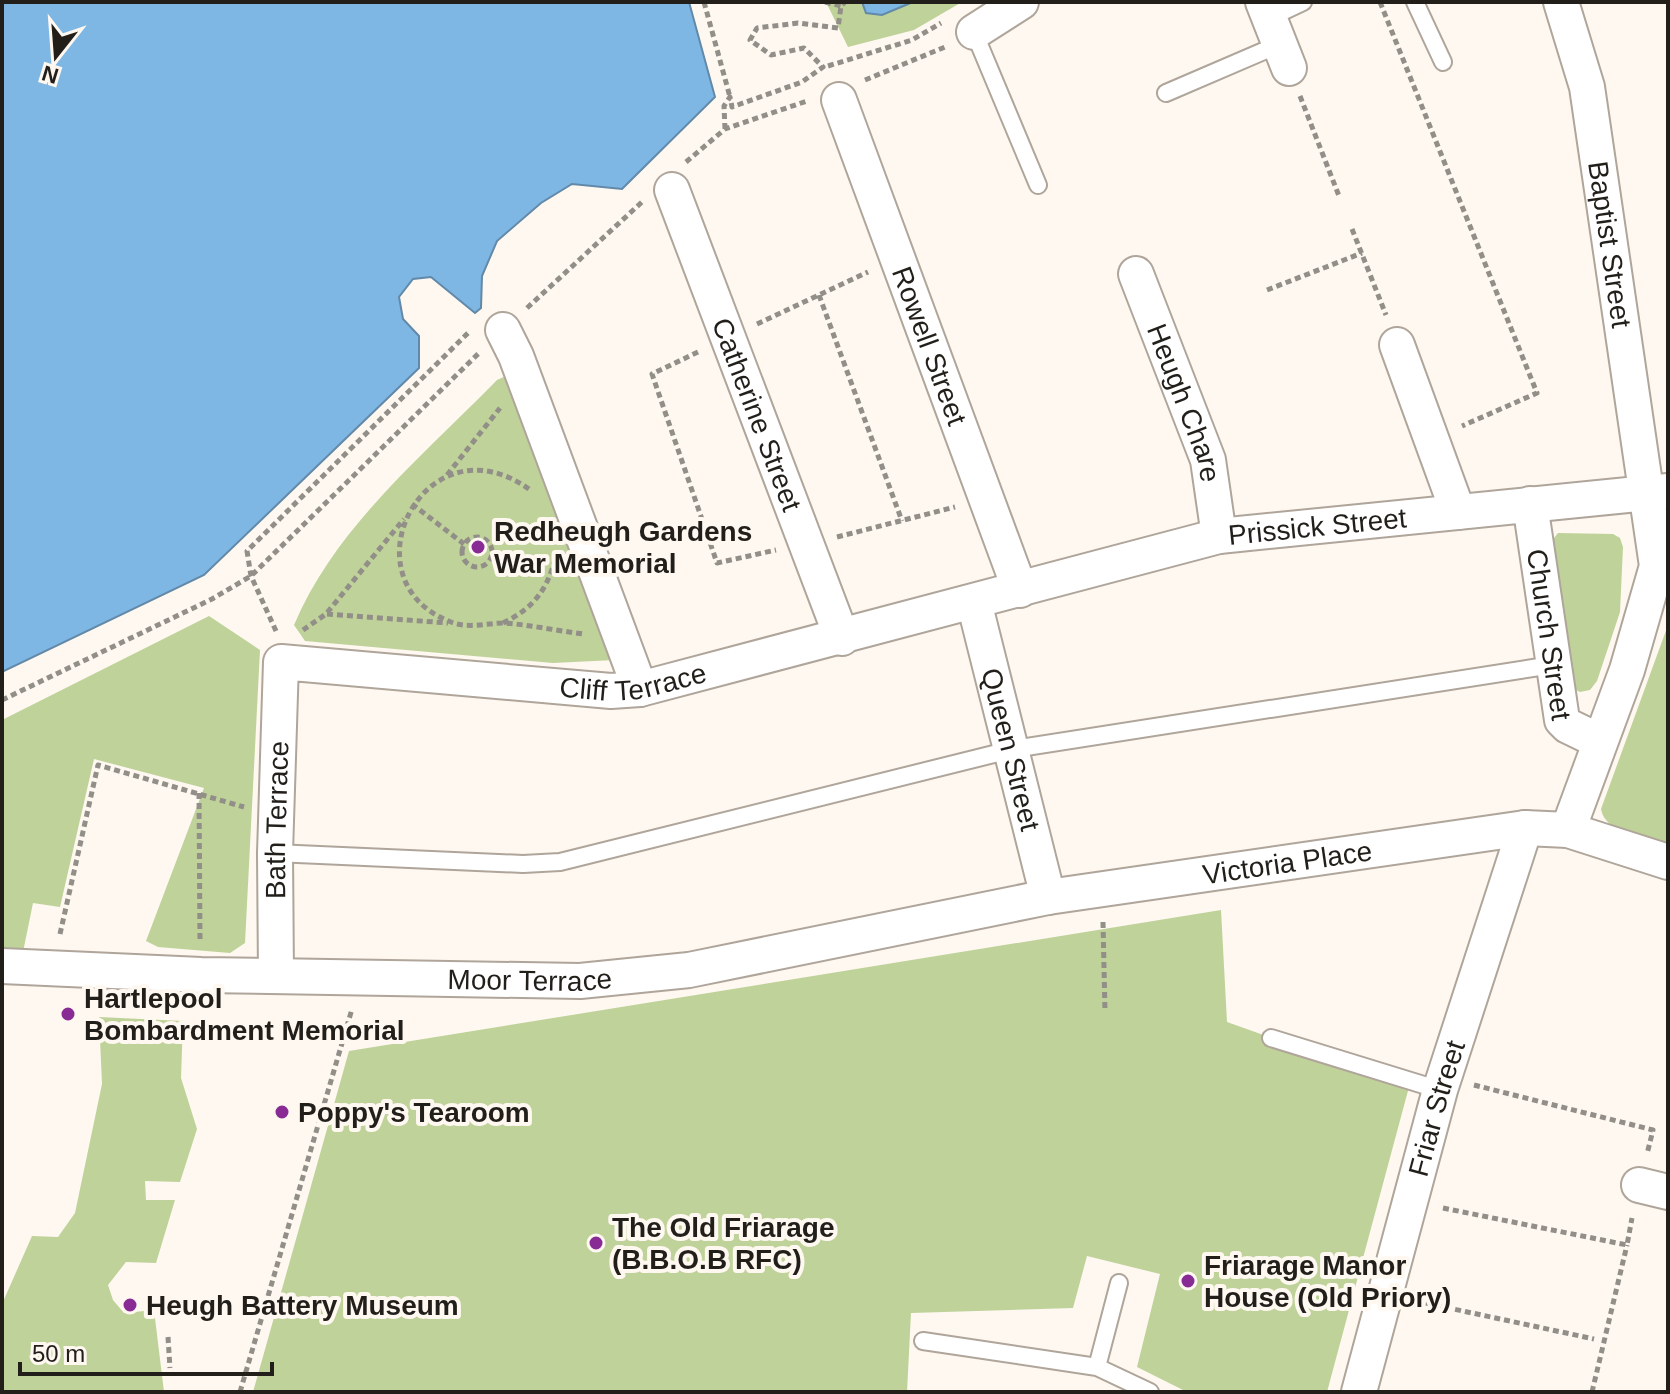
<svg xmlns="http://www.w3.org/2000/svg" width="1670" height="1394" font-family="Helvetica,sans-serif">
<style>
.green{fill:#bfd299}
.water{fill:#7eb6e4;stroke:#6289a8;stroke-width:2}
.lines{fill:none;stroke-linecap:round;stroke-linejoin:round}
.lane-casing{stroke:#afa59a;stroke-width:20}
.street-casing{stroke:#afa59a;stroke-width:38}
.path{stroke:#928e88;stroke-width:5;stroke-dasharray:6 4;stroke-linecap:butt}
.lane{stroke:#fff;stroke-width:16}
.street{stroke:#fff;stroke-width:34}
.poi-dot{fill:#892b95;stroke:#fef8f1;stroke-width:3}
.labels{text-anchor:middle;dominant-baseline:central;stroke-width:8;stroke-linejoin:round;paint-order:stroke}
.street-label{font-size:28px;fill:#221f1b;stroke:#fef8f1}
.poi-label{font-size:28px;font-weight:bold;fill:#221f1b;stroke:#fef8f1;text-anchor:start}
</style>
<rect width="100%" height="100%" fill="#fef8f1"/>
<path class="green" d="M826,2H962L914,30L848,47Z
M506,376L615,660L553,663L305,641L294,625C336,526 424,455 497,380Z
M1558,533L1613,534L1620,538L1623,547L1620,612L1597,681L1590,690L1580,692L1570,687L1547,547Z
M209,616L260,650L245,943L230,953L158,947L146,941L204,788L94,759L60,907L33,903L23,952L2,949V720Z
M1668,625V845C1647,838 1605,834 1601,809Z
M1221,910L1227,1022L1409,1087L1327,1392H1187L1137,1367L1160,1274L1087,1256L1073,1308L911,1313L907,1392H253L349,1051Z
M99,1017L183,1021L181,1078L197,1129L180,1182L145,1181L146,1200H175L156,1263L126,1262L108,1285L113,1300L124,1313L154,1310L164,1392H2V1304L32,1236L58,1237L75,1213L102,1084Z"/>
<path class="water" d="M2,2H689L715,97L622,189L572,184L541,203L497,241L482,276L481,308L475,313L431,277L413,279L399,297L403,319L419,336V368L204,575L2,672Z
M862,2H913L882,15L866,13Z"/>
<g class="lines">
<defs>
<path id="lane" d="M1415,2L1443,62
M1269,18L1303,2
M974,32L1038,185
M1166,93L1280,44
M275,853L523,864L560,862L1014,749L1552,665
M1271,1038L1440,1090
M923,1341L1097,1367L1150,1392
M1097,1367L1119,1283"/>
<g id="street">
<path d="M1263,2L1289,68"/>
<path id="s1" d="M1561,2L1587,87L1657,566L1627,670L1568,830"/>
<path d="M974,32L1021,2"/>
<path id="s2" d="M839,100L1020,590"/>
<path id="s3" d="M672,190L842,638"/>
<path id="s4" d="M1136,274L1208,460L1219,536"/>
<path d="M503,330L516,356L640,689"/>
<path d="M1397,345L1458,512"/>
<path id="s5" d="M1530,504L1562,720L1568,726L1599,741"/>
<path id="s6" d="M974,602L1048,897"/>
<path id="s7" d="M2,966L201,975L580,981L689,970L1048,897L1525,828L1568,830L1668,862"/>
<path id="s8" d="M276,976L275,853L281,662L611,691L640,689L1219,536L1668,491"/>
<path d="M1639,1185L1668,1192"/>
<path id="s9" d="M1359,1392L1440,1090L1525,828"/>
</g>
</defs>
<use href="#lane" class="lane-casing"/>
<use href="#street" class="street-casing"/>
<path class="path" d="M704,2L730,97
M825,2L841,6
M1380,2L1537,393L1462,426
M828,66L912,40L941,23
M865,80L945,47
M1300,96L1339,196
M725,129L724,106L730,97L732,107L802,82L823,67L804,48L771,55L750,40L757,28L798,23L838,28L841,6L845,2
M686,162L725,129L807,101
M1352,229L1386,315
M1267,290L1362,253
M819,295L902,521
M527,308L643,201
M757,324L868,272
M698,352L652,374L717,563L776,550
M447,475L500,408
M529,489C424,415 342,581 451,622C469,629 486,623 505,623C531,625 558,631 584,634
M412,504L464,544
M462 552a15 15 0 1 1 30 0a15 15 0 1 1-30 0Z
M837,537L955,507
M327,614L448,623
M503,623C532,609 547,591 555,559
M303,630L326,614L404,519
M276,631L251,576L247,551L469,332
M2,700L212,599L251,576L479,353
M199,793L200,942
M1103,922L1105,1012
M60,934L98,765L244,807
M1474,1085L1653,1130L1647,1154
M1443,1208L1627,1245L1632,1218
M1416,1301L1594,1339
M168,1337L170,1368
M240,1392L352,1009
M1592,1392L1627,1245"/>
<use href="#lane" class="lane"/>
<use href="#street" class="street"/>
</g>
<g class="poi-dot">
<circle cx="478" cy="547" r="8"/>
<circle cx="68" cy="1014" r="8"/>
<circle cx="282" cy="1112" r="8"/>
<circle cx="596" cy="1243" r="8"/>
<circle cx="1188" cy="1281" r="8"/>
<circle cx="130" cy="1305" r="8"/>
</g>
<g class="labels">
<g class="street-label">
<text stroke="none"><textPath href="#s1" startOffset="248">Baptist Street</textPath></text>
<text stroke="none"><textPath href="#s2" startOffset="262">Rowell Street</textPath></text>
<text stroke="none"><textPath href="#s4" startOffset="138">Heugh Chare</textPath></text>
<text stroke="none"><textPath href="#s3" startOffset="240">Catherine Street</textPath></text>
<text stroke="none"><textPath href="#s8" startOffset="1372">Prissick Street</textPath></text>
<text stroke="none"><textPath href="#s5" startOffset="132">Church Street</textPath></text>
<text stroke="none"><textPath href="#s8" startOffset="668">Cliff Terrace</textPath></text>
<text stroke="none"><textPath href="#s6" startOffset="152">Queen Street</textPath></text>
<text stroke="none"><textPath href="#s8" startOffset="156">Bath Terrace</textPath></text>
<text stroke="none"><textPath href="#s7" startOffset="1296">Victoria Place</textPath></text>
<text stroke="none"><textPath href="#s7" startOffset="528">Moor Terrace</textPath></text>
<text stroke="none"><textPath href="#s9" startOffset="294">Friar Street</textPath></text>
</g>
<g class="poi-label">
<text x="494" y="531">Redheugh Gardens<tspan x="494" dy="32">War Memorial</tspan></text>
<text x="84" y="998">Hartlepool<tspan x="84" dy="32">Bombardment Memorial</tspan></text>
<text x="298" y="1112">Poppy's Tearoom</text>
<text x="612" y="1227">The Old Friarage<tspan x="612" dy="32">(B.B.O.B RFC)</tspan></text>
<text x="1204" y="1265">Friarage Manor<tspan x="1204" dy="32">House (Old Priory)</tspan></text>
<text x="146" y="1305">Heugh Battery Museum</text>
</g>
</g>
<rect width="1670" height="1394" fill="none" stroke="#221f1b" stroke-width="8"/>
<g transform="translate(56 56) rotate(197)" stroke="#fef8f1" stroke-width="6" paint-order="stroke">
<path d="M0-6L14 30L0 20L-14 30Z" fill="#221f1b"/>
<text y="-12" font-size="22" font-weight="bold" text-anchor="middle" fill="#221f1b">N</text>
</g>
<path d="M20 1362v12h252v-12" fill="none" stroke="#221f1b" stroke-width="4"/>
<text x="32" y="1362" font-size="24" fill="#221f1b" stroke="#fef8f1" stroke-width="6" paint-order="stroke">50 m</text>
</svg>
